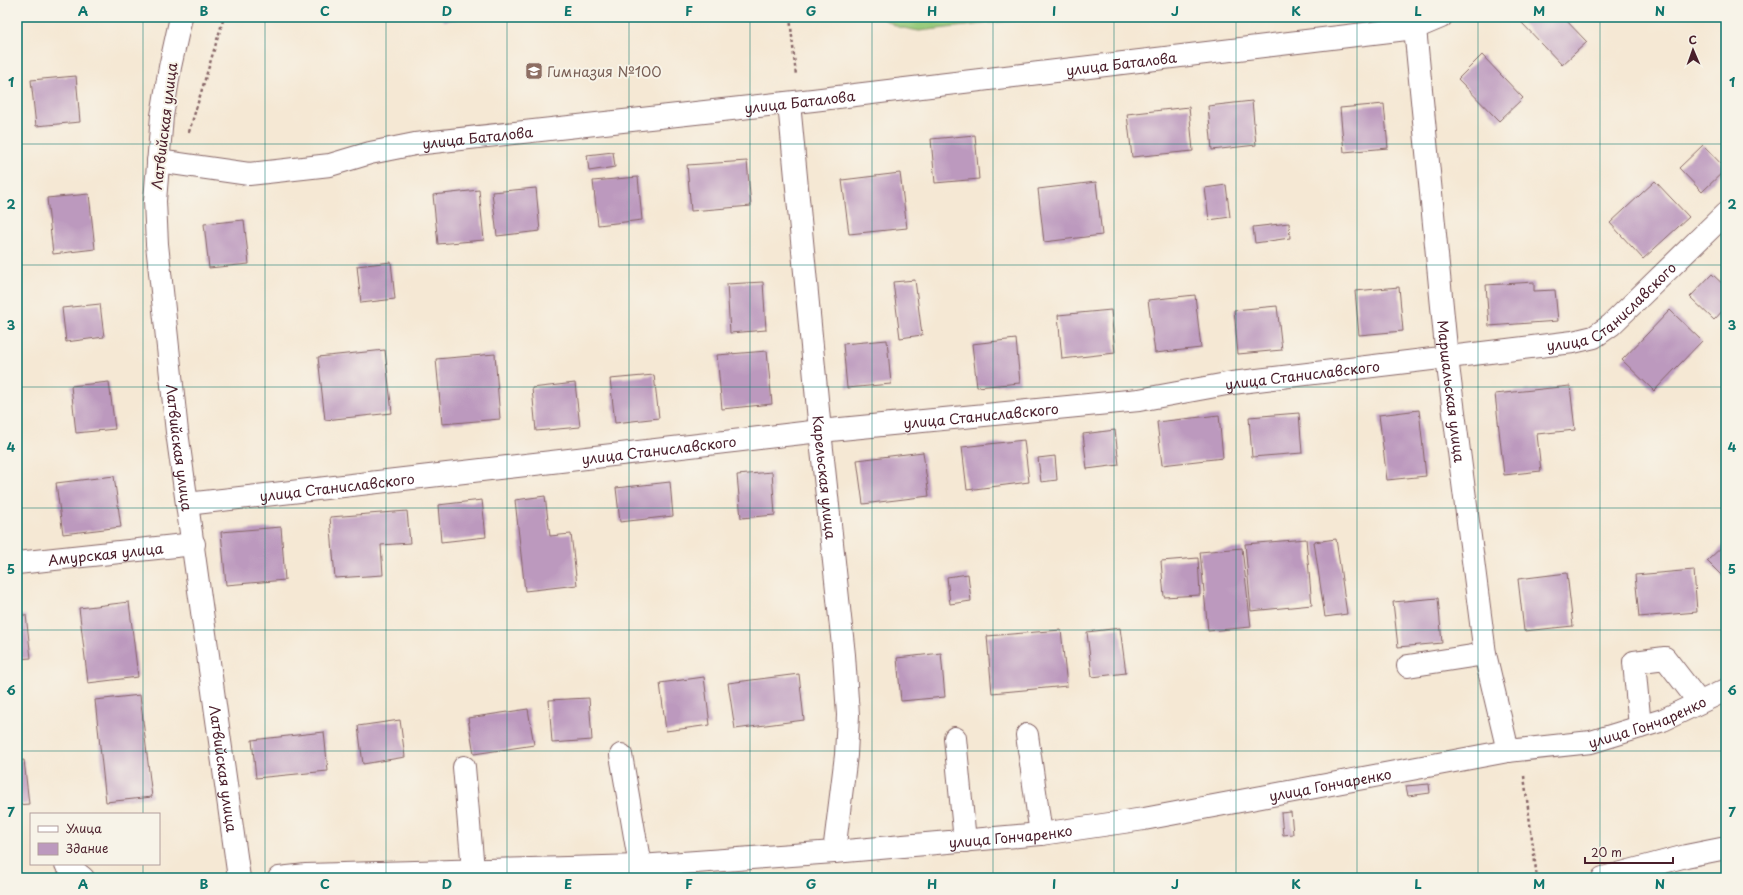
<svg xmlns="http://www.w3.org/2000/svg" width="1743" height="895" font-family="'Playpen Sans',sans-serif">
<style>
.green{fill:#99cb7b;stroke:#727553}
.building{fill:#bc99be}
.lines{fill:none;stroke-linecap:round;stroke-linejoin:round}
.minor-casing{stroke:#866566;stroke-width:24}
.path{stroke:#866566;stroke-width:2.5;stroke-dasharray:3 3;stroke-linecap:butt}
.minor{stroke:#fff;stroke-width:22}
.grid{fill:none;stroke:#0f766e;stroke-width:1;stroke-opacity:0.55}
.labels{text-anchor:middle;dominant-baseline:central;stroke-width:4;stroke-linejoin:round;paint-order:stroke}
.street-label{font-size:14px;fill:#4a1f2b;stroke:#f7f3e8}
.education-label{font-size:14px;fill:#785e54;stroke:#f7f3e8;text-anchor:start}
.neatline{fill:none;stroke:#0f766e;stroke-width:1.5}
.grid-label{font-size:13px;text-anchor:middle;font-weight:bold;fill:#0f766e}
</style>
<rect width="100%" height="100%" fill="#f7f3e8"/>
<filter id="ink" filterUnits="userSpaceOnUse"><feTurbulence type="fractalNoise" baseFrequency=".025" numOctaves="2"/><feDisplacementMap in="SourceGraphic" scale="8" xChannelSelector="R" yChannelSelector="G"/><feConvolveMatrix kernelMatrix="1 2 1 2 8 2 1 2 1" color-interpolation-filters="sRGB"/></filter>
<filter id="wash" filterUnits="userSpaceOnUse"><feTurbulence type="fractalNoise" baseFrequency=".012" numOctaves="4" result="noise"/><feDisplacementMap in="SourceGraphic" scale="16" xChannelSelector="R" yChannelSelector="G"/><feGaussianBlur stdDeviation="0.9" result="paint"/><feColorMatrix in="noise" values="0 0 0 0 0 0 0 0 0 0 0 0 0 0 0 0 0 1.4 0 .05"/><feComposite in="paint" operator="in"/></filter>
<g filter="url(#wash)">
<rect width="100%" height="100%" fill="#f5e8d4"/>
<path class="green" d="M880,17H1048L919,31L898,27Z"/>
<g id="blocks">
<path class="building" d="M443,17H467V18L444,21Z
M1527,17H1563L1587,42L1562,65L1522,23Z
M1482,55L1523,98L1499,121L1458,79Z
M76,76L80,122L36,126L31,80Z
M1252,101L1256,145L1212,150L1208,106Z
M1384,104L1388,148L1344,152L1340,108Z
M1189,107L1193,151L1132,157L1127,114Z
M975,135L979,179L935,183L931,139Z
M1703,145L1726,169L1702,192L1679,168Z
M613,152L615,167L589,171L587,155Z
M747,161L751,206L691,211L687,165Z
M900,173L907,228L849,234L842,180Z
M638,177L642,220L598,225L593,181Z
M1655,181L1689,217L1643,259L1610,223Z
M1096,182L1102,235L1044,242L1038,189Z
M1226,185L1230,217L1209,220L1205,188Z
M536,188L540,231L497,236L492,192Z
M479,190L484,240L438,244L433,195Z
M89,194L95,249L53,254L47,198Z
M244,220L249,264L209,268L204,224Z
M1289,223L1290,238L1255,243L1253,227Z
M391,262L395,299L361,303L357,266Z
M1712,274L1726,287V307L1714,320L1690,297Z
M915,280L922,335L900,338L893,282Z
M763,282L766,330L730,333L727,284Z
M1534,282V291L1555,290L1558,321L1489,326L1486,285Z
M1399,287L1403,331L1359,335L1355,291Z
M1195,295L1201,348L1155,353L1148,300Z
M100,304L104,337L66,342L62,308Z
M1277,306L1282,350L1238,354L1234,310Z
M1111,310L1115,353L1062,359L1058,315Z
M1670,310L1702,341L1654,391L1622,360Z
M1016,339L1020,383L977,387L972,344Z
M887,340L891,384L847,388L843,344Z
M385,350L392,413L325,420L318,357Z
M767,351L772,404L722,409L717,355Z
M495,354L500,419L442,424L436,359Z
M654,375L659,418L615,423L610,379Z
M109,382L115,429L76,433L71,386Z
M575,383L580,427L536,431L532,388Z
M1570,386L1575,430L1537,434L1541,471L1504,475L1495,394Z
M1419,410L1426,476L1387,480L1379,415Z
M1299,413L1302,453L1252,457L1249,417Z
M1219,415L1223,458L1162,465L1157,422Z
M1115,430L1119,465L1087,469L1083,434Z
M1024,440L1029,482L967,490L962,447Z
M923,452L929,496L863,504L857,460Z
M1055,456L1057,480L1041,482L1038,458Z
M772,472L775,515L741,518L737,475Z
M114,476L121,527L63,534L56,483Z
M670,482L673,516L620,522L616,488Z
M545,496L550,536L571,534L577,585L525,591L515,500Z
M482,500L486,537L441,542L438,505Z
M407,511L410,543L381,545L383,575L335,578L330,517Z
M281,527L285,580L226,585L221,532Z
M1306,539L1312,605L1251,611L1245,544Z
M1336,539L1347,614L1325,617L1314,542Z
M1726,543V580L1707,561Z
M1242,548L1251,627L1208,631L1200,552Z
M1198,558L1200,595L1164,597L1161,561Z
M1694,570L1697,612L1639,617L1635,575Z
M1567,573L1573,626L1524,631L1518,579Z
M968,574L971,601L950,604L947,577Z
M1438,598L1442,643L1398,647L1393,602Z
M129,602L138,677L88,683L79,608Z
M17,615H26L31,658L17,659Z
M1120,628L1126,673L1092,677L1087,632Z
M1061,630L1067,686L992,693L987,636Z
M941,653L945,697L901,701L897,658Z
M799,674L804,720L735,729L728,683Z
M704,677L710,725L666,731L660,683Z
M140,695L152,797L106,802L95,700Z
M589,698L592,740L552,743L549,700Z
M528,709L534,745L474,754L468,718Z
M400,720L405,757L363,764L358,726Z
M324,732L328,771L256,778L252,740Z
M24,760L29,804L17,805V761Z
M1429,784L1430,793L1408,796L1406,786Z
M1291,812L1293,834L1283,835L1281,813Z"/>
</g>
</g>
<g filter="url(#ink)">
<use href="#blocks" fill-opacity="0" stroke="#866566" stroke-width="1"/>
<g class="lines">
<defs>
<g id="minor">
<path id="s1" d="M181,17L170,67L162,116L155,201L157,244L177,432L239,878"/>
<path id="s2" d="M1415,28L1447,358L1485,654L1508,751"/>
<path id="s3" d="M789,103L820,431L844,655L848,715L846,755L834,852"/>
<path id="s4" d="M158,161L249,174L330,165L370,153L415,144L813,100L1415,28L1441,17"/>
<path id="s5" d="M187,504L820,431L1139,400L1232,383L1573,342L1594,337L1611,325L1726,213"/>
<path id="s6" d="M17,563L194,544"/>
<path d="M1408,666L1485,654"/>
<path d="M1640,727L1634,662L1665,658L1699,702"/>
<path d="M1027,735L1041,834"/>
<path d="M955,738L965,841"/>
<path d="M621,755L640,866"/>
<path d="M464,767L473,870"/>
<path d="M66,864L83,878"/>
<path id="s7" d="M279,878L306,875L640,866L834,852L1041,834L1144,819L1508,751L1591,742L1663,720L1726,690"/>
<path d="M1603,878L1686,856L1726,848"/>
</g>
</defs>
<use href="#minor" class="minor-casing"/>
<path class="path" d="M790,17L796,76
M189,132L224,17
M1524,776L1537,878"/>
<use href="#minor" class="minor"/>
</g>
</g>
<path class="grid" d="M143,17V814M265,17V878M386,17V878M507,17V878M629,17V878M750,17V878M872,17V878M993,17V878M1114,17V878M1236,17V878M1357,17V878M1478,17V878M1600,17V878M17,144H1726M17,265H1726M17,387H1726M17,508H1726M17,630H1726M17,751H1726M143,864V878"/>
<defs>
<symbol id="school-square" viewBox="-11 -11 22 22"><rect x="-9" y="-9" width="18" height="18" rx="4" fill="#8d6e63" stroke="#f7f3e8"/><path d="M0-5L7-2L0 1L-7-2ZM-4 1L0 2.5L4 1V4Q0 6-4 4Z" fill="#fff"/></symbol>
</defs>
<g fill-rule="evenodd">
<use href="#school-square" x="524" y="61" width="20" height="20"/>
</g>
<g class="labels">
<g class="street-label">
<text stroke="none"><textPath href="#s4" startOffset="972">улица Баталова</textPath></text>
<text stroke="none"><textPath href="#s4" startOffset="648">улица Баталова</textPath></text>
<text transform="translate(164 126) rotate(-83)">Латвийская улица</text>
<text stroke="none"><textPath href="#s4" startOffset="324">улица Баталова</textPath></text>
<text stroke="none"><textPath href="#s5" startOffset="1447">улица Станиславского</textPath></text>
<text stroke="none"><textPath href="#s5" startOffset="1123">улица Станиславского</textPath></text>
<text stroke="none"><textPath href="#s2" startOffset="365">Маршальская улица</textPath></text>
<text stroke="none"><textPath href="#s5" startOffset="799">улица Станиславского</textPath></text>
<text stroke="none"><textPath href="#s1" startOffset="434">Латвийская улица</textPath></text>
<text stroke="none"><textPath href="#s5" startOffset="475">улица Станиславского</textPath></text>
<text stroke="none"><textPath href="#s3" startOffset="376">Карельская улица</textPath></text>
<text stroke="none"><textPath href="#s5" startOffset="151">улица Станиславского</textPath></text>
<text stroke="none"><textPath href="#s6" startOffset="89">Амурская улица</textPath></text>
<text stroke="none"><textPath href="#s7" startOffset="1381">улица Гончаренко</textPath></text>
<text stroke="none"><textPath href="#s1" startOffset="758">Латвийская улица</textPath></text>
<text stroke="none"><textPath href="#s7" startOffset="1057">улица Гончаренко</textPath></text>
<text stroke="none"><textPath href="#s7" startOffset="733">улица Гончаренко</textPath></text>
</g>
<g class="education-label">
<text x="547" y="71">Гимназия №100</text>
</g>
</g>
<rect width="1743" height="895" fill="none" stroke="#f7f3e8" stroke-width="44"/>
<rect x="30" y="813" width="130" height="52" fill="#f7f3e8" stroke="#b29e9c"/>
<rect x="38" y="826" width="20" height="6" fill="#ffffff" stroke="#b29e9c"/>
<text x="66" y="833" font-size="12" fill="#4a1f2b">Улица</text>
<rect x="38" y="843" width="20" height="12" fill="#bc99be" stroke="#b29e9c"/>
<text x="66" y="853" font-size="12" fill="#4a1f2b">Здание</text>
<g transform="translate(1693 50) rotate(358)" stroke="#f7f3e8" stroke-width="3" paint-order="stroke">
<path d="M0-3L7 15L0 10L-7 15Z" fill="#4a1f2b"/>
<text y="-6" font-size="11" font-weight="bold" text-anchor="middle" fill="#4a1f2b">С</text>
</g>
<path d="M1585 857v6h88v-6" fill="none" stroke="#4a1f2b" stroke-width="2"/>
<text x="1591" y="857" font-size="12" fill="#4a1f2b" stroke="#f7f3e8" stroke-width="3" paint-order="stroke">20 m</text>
<rect x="22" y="22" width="1699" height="851" class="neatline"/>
<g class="grid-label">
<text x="83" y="16">A</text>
<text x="204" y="16">B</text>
<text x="325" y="16">C</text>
<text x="447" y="16">D</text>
<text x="568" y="16">E</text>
<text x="689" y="16">F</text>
<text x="811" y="16">G</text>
<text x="932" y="16">H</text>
<text x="1054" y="16">I</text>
<text x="1175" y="16">J</text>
<text x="1296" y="16">K</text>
<text x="1418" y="16">L</text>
<text x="1539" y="16">M</text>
<text x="1660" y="16">N</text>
<text x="11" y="87">1</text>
<text x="1732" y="87">1</text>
<text x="11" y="209">2</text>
<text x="1732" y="209">2</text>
<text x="11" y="330">3</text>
<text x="1732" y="330">3</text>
<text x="11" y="452">4</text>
<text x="1732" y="452">4</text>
<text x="11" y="574">5</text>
<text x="1732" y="574">5</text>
<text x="11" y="695">6</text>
<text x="1732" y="695">6</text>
<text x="11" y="817">7</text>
<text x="1732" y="817">7</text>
<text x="83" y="889">A</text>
<text x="204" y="889">B</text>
<text x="325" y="889">C</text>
<text x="447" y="889">D</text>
<text x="568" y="889">E</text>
<text x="689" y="889">F</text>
<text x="811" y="889">G</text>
<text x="932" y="889">H</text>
<text x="1054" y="889">I</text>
<text x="1175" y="889">J</text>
<text x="1296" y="889">K</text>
<text x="1418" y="889">L</text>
<text x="1539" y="889">M</text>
<text x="1660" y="889">N</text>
</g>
</svg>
